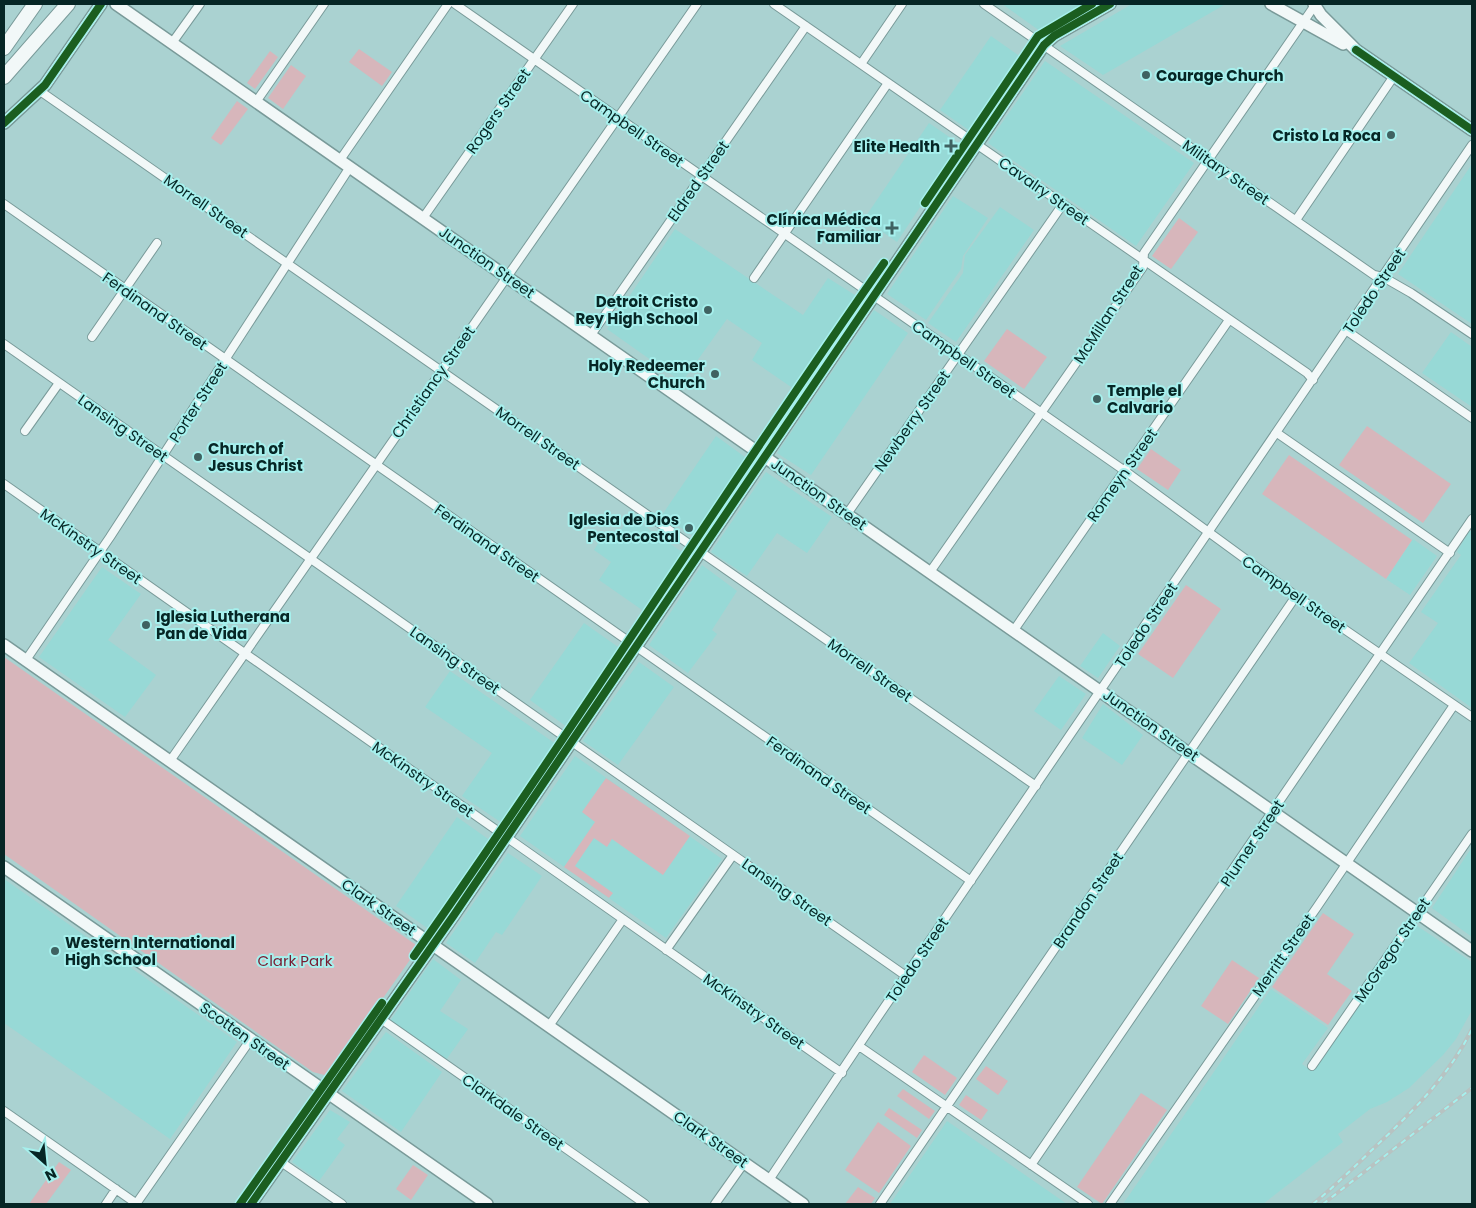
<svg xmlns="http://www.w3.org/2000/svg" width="1476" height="1208" font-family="Poppins,sans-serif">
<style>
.built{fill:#97d9d6}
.green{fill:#d7b6bb}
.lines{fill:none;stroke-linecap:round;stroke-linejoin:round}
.street-casing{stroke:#799a99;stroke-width:10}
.secondary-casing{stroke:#799a99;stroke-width:14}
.highway-casing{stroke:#799a99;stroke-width:16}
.street{stroke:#f2f8f8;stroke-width:8}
.secondary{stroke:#f2f8f8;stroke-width:11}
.highway{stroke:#f2f8f8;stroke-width:14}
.rail-casing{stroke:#b7c3c2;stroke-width:4}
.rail{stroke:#a6f0ed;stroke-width:2;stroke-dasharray:5.5;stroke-linecap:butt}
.cycleway-casing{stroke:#a6f0ed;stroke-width:11}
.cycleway{stroke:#1b5e20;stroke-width:8}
.poi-dot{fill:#3f6261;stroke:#a6f0ed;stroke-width:2}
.labels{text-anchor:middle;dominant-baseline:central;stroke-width:4;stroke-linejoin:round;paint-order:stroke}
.poi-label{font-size:15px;font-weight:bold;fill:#062625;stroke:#a6f0ed;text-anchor:end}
.street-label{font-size:15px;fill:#062625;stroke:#a6f0ed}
.park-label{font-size:15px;fill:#781c31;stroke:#a6f0ed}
</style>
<rect width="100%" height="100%" fill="#aad2d1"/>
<path class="built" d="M1002,4H1086L1040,31Z
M1132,4H1217L1224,5L1103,75L1060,46Z
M991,36L1021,57L970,131L940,110Z
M1045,61L1194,163L1136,246L988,143Z
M929,123L961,145L897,242L864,219Z
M1472,164V324L1398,274Z
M953,196L988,218L963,256L961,269L926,320L887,294Z
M1000,207L1034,230L956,342L928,323L963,273L965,255Z
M675,229L803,315L828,278L858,297L794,389L752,360L762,343L727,319L682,382L607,329Z
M874,310L908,333L811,475L777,453Z
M1451,332L1472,347V407L1422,373Z
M716,436L749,460L696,538L662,515Z
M766,472L832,517L807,553L777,533L747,576L711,552Z
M630,516L685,554L645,612L599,580L611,562L594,550L605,532L615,539Z
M1469,531H1472V708L1409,663L1438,623L1421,612L1461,555L1457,552Z
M1413,539L1437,556L1410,595L1386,579Z
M702,565L737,591L712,630L717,634L688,673L649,645Z
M102,567L141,594L108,640L156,675L125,717L39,657Z
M584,623L621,649L567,727L530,700Z
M1103,633L1120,646L1098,678L1080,666Z
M639,662L674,687L618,765L583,741Z
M450,671L556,744L502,823L462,796L492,753L425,707Z
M1059,676L1086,694L1061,730L1034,711Z
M1103,704L1143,735L1122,765L1082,738Z
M575,756L722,859L666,938L520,836Z
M457,817L491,841L430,930L396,906Z
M1472,847V937L1432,908Z
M508,853L542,876L502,935L496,932L475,963L446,943Z
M4,879L237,1042L170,1139L4,1023Z
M1414,924L1472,962V1010L1456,1039L1443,1055L1409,1088L1387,1102L1370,1109L1338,1134L1343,1142L1263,1204H1123L1271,989L1328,1028L1302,1064L1311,1071Z
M433,959L461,980L440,1011L468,1029L446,1060L390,1021Z
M386,1032L442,1072L401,1132L342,1091Z
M330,1110L350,1122L337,1139L345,1145L319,1181L292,1162Z
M947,1121L1067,1204H890Z"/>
<path class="green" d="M359,49L392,72L382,86L349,62Z
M270,51L278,57L255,89L247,83Z
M291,65L306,76L283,109L268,98Z
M237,101L248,109L221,145L211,138Z
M1179,218L1198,232L1171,269L1152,256Z
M1007,329L1047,357L1024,389L984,361Z
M1367,426L1451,484L1423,523L1339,465Z
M1151,449L1181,470L1168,490L1137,469Z
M1289,455L1412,540L1386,579L1262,494Z
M1186,585L1221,609L1173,678L1138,654Z
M4,657L419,947L328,1076L313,1072L4,854Z
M606,778L690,836L663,875L612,839L607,847L594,838L575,866L613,893L609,898L564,867L595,822L582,812Z
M1323,913L1354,934L1327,974L1352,991L1328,1025L1272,987Z
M1232,960L1259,978L1228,1024L1201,1006Z
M924,1055L957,1078L945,1095L912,1072Z
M986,1066L1008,1081L998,1095L976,1079Z
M903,1089L935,1111L929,1119L897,1096Z
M1141,1093L1167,1110L1102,1204L1077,1187Z
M966,1095L988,1110L981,1120L959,1105Z
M889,1108L922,1130L917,1138L884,1115Z
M878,1122L911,1146L879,1193L845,1170Z
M59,1162L71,1170L46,1204H29Z
M413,1165L428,1175L411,1200L396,1189Z
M858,1187L875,1198L871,1204H845Z"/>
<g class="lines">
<defs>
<path id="street" d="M455,4L1125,471L1296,596L1472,717
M774,4L1307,373L1313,380
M984,4L1374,275L1383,277L1411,293L1472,334
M172,43L200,4
M861,64L902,4
M40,91L1036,786
M256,102L324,4
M340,160L448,4
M4,204L971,881
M423,218L573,4
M1296,220L1394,76
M754,278L888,83
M1347,331L1472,418
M591,335L806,26
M92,337L157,243
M4,344L906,976
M25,431L59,383
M1277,433L1450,553
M4,484L842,1073
M847,514L1063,204
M930,572L1143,267L1144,253L1315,5
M1014,630L1229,320
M26,660L110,537L350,167
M170,761L697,4
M666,950L733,855
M381,1019L645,1204
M549,1026L623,919
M859,1046L1088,1204
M1312,1066L1472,834
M4,1111L137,1204
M281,1162L342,1204
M1031,1165L1472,519
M769,1180L873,1024L1472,145
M106,1204L116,1189
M136,1204L251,1039
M715,1204L744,1163
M880,1204L1296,596
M1110,1204L1317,907L1454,705"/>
<path id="secondary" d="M116,4L1472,951
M1271,4L1343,44
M1314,4L1321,15L1356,50L1472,130
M4,123L45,85L101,4
M4,645L803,1204
M4,867L487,1204
M251,1204L454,915L1044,45L1054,36L1110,4"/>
<path id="highway" d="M4,48L35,4
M4,77L68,4"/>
</defs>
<use href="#street" class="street-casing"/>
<use href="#secondary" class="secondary-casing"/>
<use href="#highway" class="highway-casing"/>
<use href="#street" class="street"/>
<use href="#secondary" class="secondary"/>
<use href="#highway" class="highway"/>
<defs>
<path id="rail" d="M1313,1204C1335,1186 1355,1166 1375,1147C1413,1111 1449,1076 1472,1029
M1323,1204L1472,1088"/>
</defs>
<use href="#rail" class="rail-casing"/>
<use href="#rail" class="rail"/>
<defs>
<path id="cycleway" d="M1356,50L1472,130
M4,123L45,85L101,4
M925,203L1038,36L1092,4
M414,956C575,728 724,491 884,263
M240,1204L382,1003
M251,1204L454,915L1044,45L1054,36L1110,4"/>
</defs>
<use href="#cycleway" class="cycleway-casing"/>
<use href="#cycleway" class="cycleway"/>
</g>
<g class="poi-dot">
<circle cx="1146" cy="75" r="5"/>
<circle cx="1391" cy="135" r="5"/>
<path d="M948.5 138.5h5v5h5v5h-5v5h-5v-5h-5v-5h5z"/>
<path d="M889.5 220.5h5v5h5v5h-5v5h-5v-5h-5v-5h5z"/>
<circle cx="708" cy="310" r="5"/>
<circle cx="715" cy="374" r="5"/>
<circle cx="1097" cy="399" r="5"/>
<circle cx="198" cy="457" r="5"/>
<circle cx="689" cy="528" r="5"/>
<circle cx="146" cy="625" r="5"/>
<circle cx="55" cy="951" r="5"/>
</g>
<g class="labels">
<g class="poi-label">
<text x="1156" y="75" text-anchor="start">Courage Church</text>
<text x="1381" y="135">Cristo La Roca</text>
<text x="940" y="146">Elite Health</text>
<text x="881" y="219">Clínica Médica<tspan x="881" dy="17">Familiar</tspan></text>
<text x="698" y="301">Detroit Cristo<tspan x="698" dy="17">Rey High School</tspan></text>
<text x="705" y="365">Holy Redeemer<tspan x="705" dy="17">Church</tspan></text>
<text x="1107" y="390" text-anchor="start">Temple el<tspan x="1107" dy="17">Calvario</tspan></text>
<text x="208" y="448" text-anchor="start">Church of<tspan x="208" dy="17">Jesus Christ</tspan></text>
<text x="679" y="519">Iglesia de Dios<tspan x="679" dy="17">Pentecostal</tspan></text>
<text x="156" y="616" text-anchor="start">Iglesia Lutherana<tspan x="156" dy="17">Pan de Vida</tspan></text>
<text x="65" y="942" text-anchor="start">Western International<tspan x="65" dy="17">High School</tspan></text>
</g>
<g class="street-label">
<text transform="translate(498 111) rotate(-55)">Rogers Street</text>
<text transform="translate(632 128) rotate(35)">Campbell Street</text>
<text transform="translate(1226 172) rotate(35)">Military Street</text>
<text transform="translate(698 181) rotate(-55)">Eldred Street</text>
<text transform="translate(1044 191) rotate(35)">Cavalry Street</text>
<text transform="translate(206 206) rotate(35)">Morrell Street</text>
<text transform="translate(487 262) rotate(35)">Junction Street</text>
<text transform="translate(1374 291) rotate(-56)">Toledo Street</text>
<text transform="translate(155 311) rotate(35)">Ferdinand Street</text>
<text transform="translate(1108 314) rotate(-57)">McMillan Street</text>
<text transform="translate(964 359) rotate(35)">Campbell Street</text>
<text transform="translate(433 382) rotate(-55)">Christiancy Street</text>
<text transform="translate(198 402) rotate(-57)">Porter Street</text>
<text transform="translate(912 421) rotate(-55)">Newberry Street</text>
<text transform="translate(123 428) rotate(35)">Lansing Street</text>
<text transform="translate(538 438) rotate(35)">Morrell Street</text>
<text transform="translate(1122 475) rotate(-55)">Romeyn Street</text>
<text transform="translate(819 494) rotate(35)">Junction Street</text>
<text transform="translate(487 543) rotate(35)">Ferdinand Street</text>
<text transform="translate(91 546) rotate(35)">McKinstry Street</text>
<text transform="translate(1294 594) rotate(35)">Campbell Street</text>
<text transform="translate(1146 625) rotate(-56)">Toledo Street</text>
<text transform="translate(455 660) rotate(35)">Lansing Street</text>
<text transform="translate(870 670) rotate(35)">Morrell Street</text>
<text transform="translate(1151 725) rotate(35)">Junction Street</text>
<text transform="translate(819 775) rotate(35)">Ferdinand Street</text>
<text transform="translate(423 779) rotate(35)">McKinstry Street</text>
<text transform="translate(1252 843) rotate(-56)">Plumer Street</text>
<text transform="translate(787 892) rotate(35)">Lansing Street</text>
<text transform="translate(1088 900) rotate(-56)">Brandon Street</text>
<text transform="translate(379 907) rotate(35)">Clark Street</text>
<text transform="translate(1392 950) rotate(-56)">McGregor Street</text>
<text transform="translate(1283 955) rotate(-55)">Merritt Street</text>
<text transform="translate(917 960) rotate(-56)">Toledo Street</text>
<text transform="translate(754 1011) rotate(35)">McKinstry Street</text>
<text transform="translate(245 1036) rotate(35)">Scotten Street</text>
<text transform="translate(513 1112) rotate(35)">Clarkdale Street</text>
<text transform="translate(711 1139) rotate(35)">Clark Street</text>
</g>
<g class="park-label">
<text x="295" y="960">Clark Park</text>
</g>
</g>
<rect width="1476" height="1208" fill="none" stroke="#062625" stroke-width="10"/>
<g transform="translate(45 1163) rotate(153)" stroke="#a6f0ed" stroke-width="4" paint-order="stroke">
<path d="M0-4L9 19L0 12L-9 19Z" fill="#062625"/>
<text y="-8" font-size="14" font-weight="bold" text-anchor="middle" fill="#062625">N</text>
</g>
</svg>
